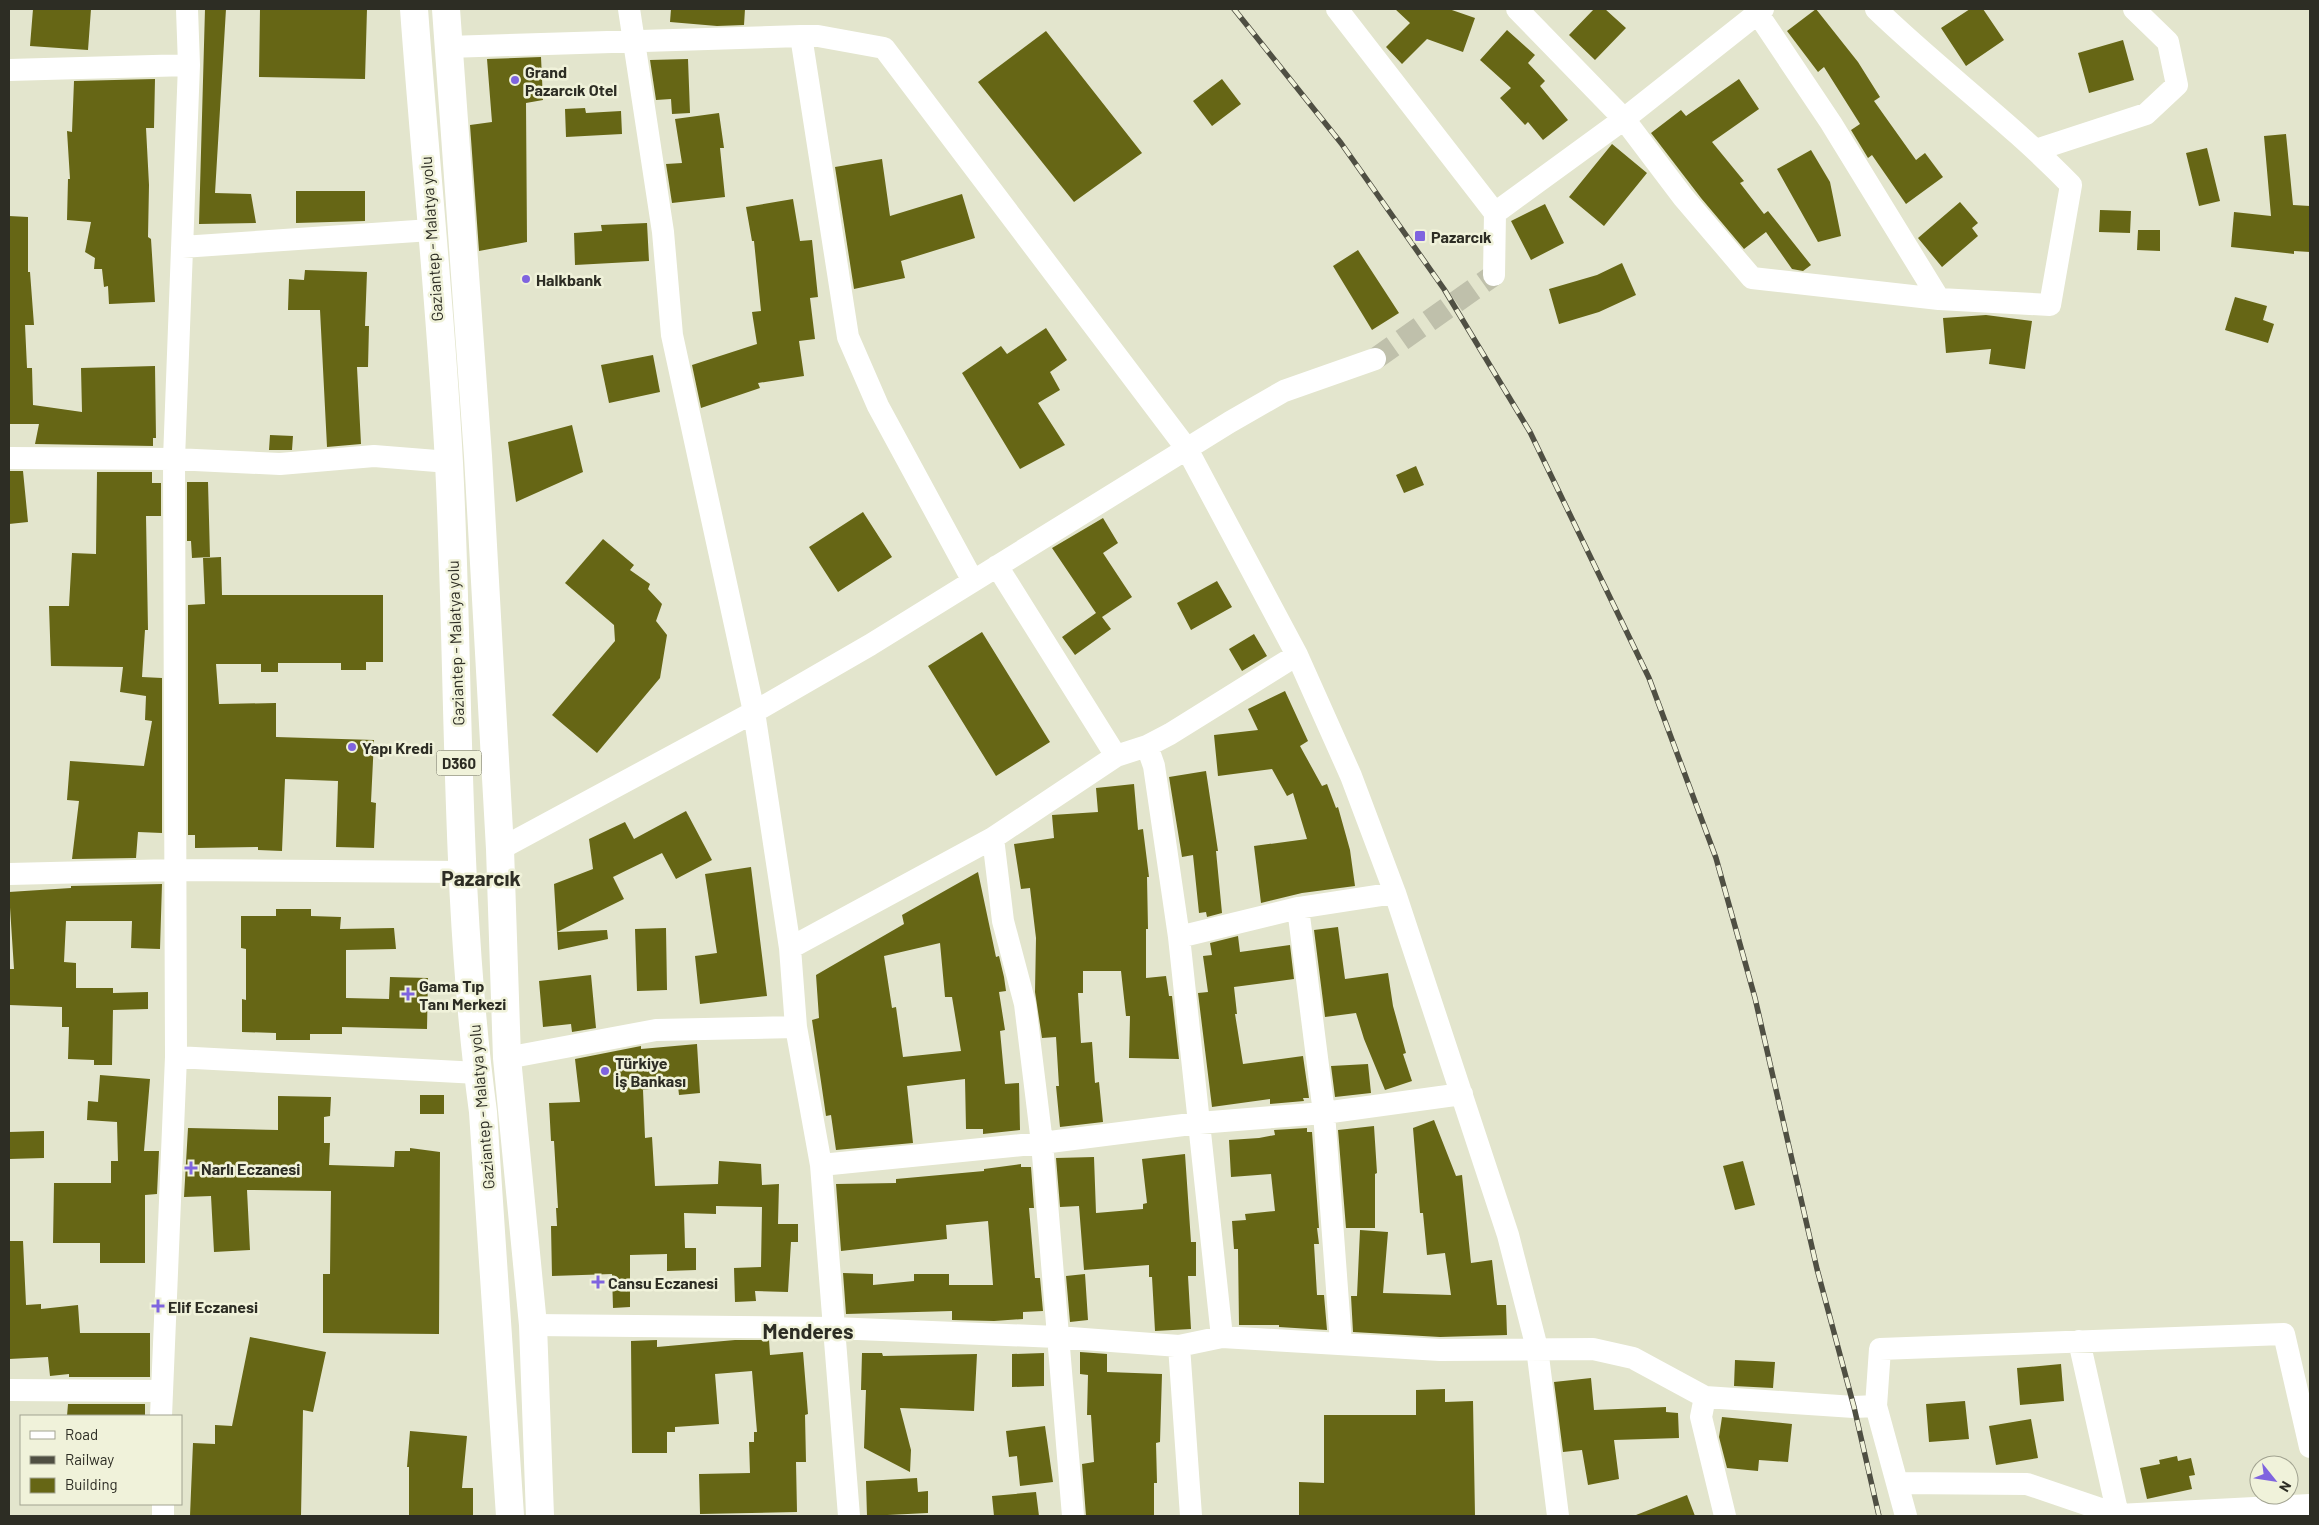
<svg xmlns="http://www.w3.org/2000/svg" width="2319" height="1525" font-family="Barlow,sans-serif">
<style>
.building{fill:#666615;fill-rule:evenodd}
.lines{fill:none;stroke-linecap:round;stroke-linejoin:round}
.minor-tunnel{stroke:#bfc0ab;stroke-width:22;stroke-dasharray:22 11;stroke-linecap:butt}
.minor{stroke:#fff;stroke-width:22}
.highway{stroke:#fff;stroke-width:28}
.rail-casing{stroke:#4f4f43;stroke-width:5.5}
.rail{stroke:#f0f2da;stroke-width:4;stroke-dasharray:11;stroke-linecap:butt}
.poi-dot{fill:#7f64df;stroke:#f0f2da;stroke-width:2}
.labels{text-anchor:middle;dominant-baseline:central;stroke-width:5;stroke-linejoin:round;paint-order:stroke}
.shield{fill:#f0f2da;stroke:#68685b;stroke-width:1}
.shield-label{font-size:15px;font-weight:bold;fill:#2d2d24}
.poi-label{font-size:16px;font-weight:bold;fill:#2d2d24;stroke:#f0f2da;text-anchor:start}
.street-label{font-size:16px;fill:#2d2d24;stroke:#f0f2da}
.district-label{font-size:21px;font-weight:bold;fill:#2d2d24;stroke:#f0f2da}
</style>
<rect width="100%" height="100%" fill="#e3e5cd"/>
<path class="building" d="M33,9H91L88,50L30,46Z
M205,9H226L215,193L251,194L256,223L199,224Z
M260,9H367L365,79L259,77Z
M671,9H745L744,25L717,26L670,22Z
M1395,9H1449L1475,18L1463,52L1427,39L1402,64L1386,47L1410,23Z
M1594,9H1605L1626,28L1595,60L1569,35Z
M1816,9L1858,62L1880,97L1874,101L1916,160L1925,153L1943,177L1906,204L1872,155L1868,158L1851,130L1860,124L1824,67L1818,72L1787,31Z
M1970,9H1983L2004,40L1966,66L1941,28Z
M1507,30L1535,55L1528,63L1545,81L1540,86L1568,120L1543,140L1528,122L1525,125L1500,98L1511,88L1480,60Z
M1046,31L1142,153L1074,202L978,82Z
M2123,40L2134,80L2089,93L2078,53Z
M541,57L543,100L526,103L527,242L479,251L470,125L492,122L487,59Z
M688,59L690,113L672,114L671,99L656,100L650,60Z
M155,79L154,128H146L149,185L148,237L151,239L155,302L109,304L108,286L104,287L102,269H94L95,258L85,252L91,222L67,220L68,179H70L67,131L72,132L74,81Z
M1222,79L1241,104L1212,126L1193,101Z
M1739,79L1759,109L1712,142L1744,181L1740,183L1764,214L1768,211L1811,265L1803,271L1792,269L1766,232L1744,249L1701,198L1651,133L1681,110L1686,116Z
M585,108L586,113L621,111L622,134L566,137L565,109Z
M719,113L724,148H720L725,197L672,203L666,164L682,163L675,119Z
M2286,134L2293,205L2310,206V252L2294,251V254L2231,247L2234,212L2271,216L2264,136Z
M1612,144L1647,173L1604,226L1569,197Z
M2207,148L2220,201L2199,206L2186,153Z
M1811,150L1830,182L1841,236L1818,242L1777,169Z
M882,159L890,216L962,194L975,238L901,261L905,278L854,289L835,167Z
M296,191H365V221L296,223Z
M793,199L800,241L812,240L818,297L810,298L815,339L799,341L804,376L758,383L760,388L701,408L692,365L757,344L752,312L761,311L754,241H752L746,207Z
M1960,202L1978,223L1972,228L1978,236L1942,267L1918,238Z
M1545,204L1564,243L1531,260L1511,221Z
M2100,210L2131,211L2130,233L2099,232Z
M9,216L28,217V272H30L34,325H25L27,368H32L33,405L82,412L81,368L155,366L156,438H153V446L35,444L39,424H9Z
M647,223L649,261L575,265L574,233L602,231L601,225Z
M2138,230H2160V251L2137,250Z
M1358,250L1399,313L1372,330L1333,266Z
M1622,263L1636,295L1599,312L1559,324L1549,289L1597,275Z
M305,270L367,272L365,326H369L368,367H357L361,444L327,447L320,310H288L289,279L304,280Z
M2235,297L2267,306L2263,320L2274,324L2268,343L2225,330Z
M1986,315L2032,321L2025,369L1989,364L1991,349L1946,353L1943,318Z
M1046,328L1067,360L1050,372L1060,390L1038,403L1065,445L1020,469L962,373L1001,346L1007,354Z
M653,355L660,392L609,403L601,365Z
M572,425L583,472L516,502L508,442Z
M270,435L293,436L292,450H269Z
M1416,466L1424,485L1404,493L1396,475Z
M9,471H23L28,522L9,524Z
M97,472H152V483H161V516H146L148,630H145L142,677L162,678V833L138,832L136,858L72,859L79,801L67,800L70,761L144,766L152,721L145,720L146,696L120,692L123,667L51,666L49,606H69L72,553L96,554Z
M187,482H208L210,557L192,558L191,541H187Z
M863,512L892,557L838,592L809,547Z
M1103,518L1118,543L1103,553L1132,597L1102,617L1111,629L1075,655L1062,637L1096,613L1052,548Z
M603,539L634,565L630,570L650,584L648,589L662,604L656,621L667,635L660,678L597,753L552,715L615,641L614,625L565,583Z
M221,557L222,595H383V662H366V670H341V663H278V672H261V664H216L219,704L276,703V737L374,740L371,802L376,803L374,848L336,847L338,781L285,779L282,851L258,850V847L195,848V835H188V605L205,604L203,558Z
M1217,581L1232,607L1191,630L1177,603Z
M982,632L1050,742L996,776L928,666Z
M1254,634L1267,656L1242,671L1229,649Z
M1285,691L1308,741L1300,746L1322,786L1327,784L1336,808L1338,807L1350,850L1355,886L1302,893L1261,903L1254,846L1307,839L1293,793L1287,796L1272,769L1218,776L1214,735L1258,730L1248,709Z
M1206,771L1218,851H1216L1222,913L1207,917L1206,912L1199,913L1193,855L1182,857L1169,777Z
M1134,784L1138,830L1143,829L1149,877H1147L1148,929H1146V978L1166,976L1169,996H1172L1179,1059L1129,1058L1130,1016H1126L1121,971H1083V993H1078L1081,1043L1092,1042L1095,1083L1099,1082L1103,1122L1060,1127L1056,1086H1059L1056,1037L1042,1038L1035,992L1036,938L1030,888L1021,889L1014,844L1054,838L1052,815L1098,812L1096,788Z
M686,811L712,860L676,879L662,853L613,877L624,899L557,932L607,930L608,939L558,950L554,884L593,869L589,839L625,822L634,839Z
M751,867L767,996L700,1004L695,956L717,953L705,874Z
M978,872L996,957L999,956L1004,977L1006,991L999,992L1005,1030L1000,1031L1005,1084L1019,1083L1020,1130L983,1134V1129H966L965,1079L907,1086L913,1143L836,1150L831,1115L826,1116L812,1020L819,1018L816,975L904,924L902,915ZM940,943L945,997H952L961,1051L903,1057L896,1007L892,1008L884,956Z
M162,884L160,949L131,948L132,921H66L64,962L76,963V988H113V993L148,992V1009L113,1010L112,1065H94V1060L68,1059L69,1027H62V1007L9,1005V969H14L9,892L71,888V886Z
M276,909H311V916L341,917L340,929L394,928L396,949L346,950V998L389,999L390,977L428,978L427,1029L342,1027V1034H310V1040H276V1033L242,1032V999L246,1000V949L241,948V916H276Z
M1338,927L1345,979L1388,973L1393,1006L1406,1053L1403,1054L1412,1081L1385,1090L1364,1039L1356,1013L1325,1017L1314,930Z
M666,928L667,990L637,991L635,929Z
M1238,936L1240,952L1290,945L1294,979L1234,987L1237,1014H1235L1243,1064L1303,1056L1309,1098H1303L1304,1101L1270,1104V1099L1212,1107L1198,993L1208,992L1203,956L1212,955L1210,943Z
M591,975L596,1028L572,1032L571,1024L543,1027L539,981Z
M697,1044L700,1093L679,1095L678,1086L643,1090L645,1138L652,1137L655,1186L718,1184L719,1161L761,1164L762,1185L779,1184L778,1224H798V1242H791L788,1292L755,1291L756,1301L735,1302L734,1268L761,1267L762,1207L716,1206V1214L684,1213L685,1248H696V1270L667,1271V1254L630,1255V1307L613,1308L612,1274L552,1276L551,1226H557L556,1208H558L554,1141H551L549,1103L580,1102L575,1059L641,1046V1049Z
M1368,1064L1371,1093L1335,1097L1331,1066Z
M100,1075L150,1079L144,1151H159L157,1194L145,1195V1263H100V1243H53L54,1183H111V1161H118L117,1122L87,1120L88,1101L98,1102Z
M420,1095H444V1114H420Z
M278,1096L331,1097L330,1116L324,1117V1143H330L329,1165L394,1167L395,1151H410V1148L440,1152L439,1334L323,1333V1274H330L331,1191L247,1190L250,1250L214,1252L211,1196L184,1197L188,1128L278,1130Z
M1434,1120L1456,1176L1462,1175L1471,1263L1492,1260L1497,1305H1506L1507,1335L1440,1337L1353,1332L1351,1296H1357L1360,1230L1388,1232L1383,1293L1451,1295L1445,1253L1427,1255L1423,1213H1420L1413,1128Z
M1374,1126L1377,1173L1375,1174V1228H1346L1338,1130Z
M1307,1128V1132H1312L1319,1228H1317L1319,1244H1314L1317,1295H1324L1327,1330L1279,1327V1325H1239L1238,1249H1234L1232,1221L1246,1220L1245,1214L1275,1211L1271,1174L1231,1177L1229,1140L1259,1138L1275,1135L1274,1130Z
M44,1131V1158L9,1159V1132Z
M1185,1154L1191,1242H1196V1276H1188L1191,1329L1155,1331L1152,1277H1149V1265L1084,1270L1079,1206L1060,1207L1056,1158L1094,1157L1096,1213L1143,1209V1204L1147,1203L1142,1159Z
M1743,1161L1755,1205L1735,1210L1723,1166Z
M1021,1164V1167H1031L1034,1208H1029L1035,1278H1040L1043,1311L1023,1312V1319L994,1321L952,1320V1311L846,1314L843,1273L873,1274V1285L914,1281V1274H949V1285H993L988,1221L946,1225L947,1239L841,1251L836,1184L896,1183V1179L984,1171V1169Z
M9,1241H23L26,1305L41,1304V1309L78,1305L80,1333H150V1377H69V1374L50,1376L48,1357L9,1359Z
M1085,1274L1088,1320L1070,1322L1066,1276Z
M250,1337L326,1352L313,1412L303,1410L301,1516H190L193,1443L215,1444V1425L232,1426Z
M657,1340V1347L735,1340H769L770,1355L803,1352L808,1414L805,1415L806,1462H796L797,1512L700,1514L699,1474L750,1473L749,1442H754V1432H757L752,1371L715,1374L719,1424L675,1427V1432H667V1453H632L631,1341Z
M1080,1352L1107,1354V1372L1162,1374L1160,1442L1156,1443L1157,1483H1154V1516H1086L1082,1464L1094,1462L1091,1415H1087L1088,1375L1080,1374Z
M862,1353H882L883,1356L977,1354L974,1411L900,1408L911,1450L910,1472L864,1448L866,1390H861Z
M1044,1353V1386L1012,1387V1354Z
M1735,1360L1775,1362L1773,1388L1734,1386Z
M2061,1364L2064,1401L2020,1405L2017,1368Z
M1591,1378L1594,1410L1666,1407V1412L1678,1413L1679,1438L1614,1440L1619,1479L1588,1485L1582,1450L1563,1452L1554,1382Z
M1445,1389V1402L1473,1401L1475,1516H1299V1482L1324,1483V1415H1416V1390Z
M1965,1401L1969,1439L1929,1442L1926,1404Z
M68,1404H145V1416H67Z
M1722,1417L1792,1424L1788,1462L1759,1460L1758,1471L1727,1468L1719,1437Z
M2031,1419L2038,1458L1996,1465L1989,1426Z
M1045,1426L1053,1482L1020,1486L1017,1456L1009,1457L1006,1431Z
M410,1431L467,1436L462,1488H473V1516H409V1467H407Z
M2177,1456L2178,1461L2191,1458L2195,1475L2189,1476L2192,1489L2147,1499L2140,1468L2160,1464L2159,1460Z
M917,1478L918,1492L928,1491V1513L867,1516L866,1481Z
M1036,1492L1039,1516H994L992,1496Z
M1687,1495L1695,1516H1636V1515Z"/>
<g class="lines">
<path class="minor-tunnel" d="M1375,359L1494,275"/>
<path class="minor" d="M629,9L663,232L672,335L754,712L790,948L796,1027L821,1165L849,1516
M1337,9L1495,213L1494,275
M1517,9L1624,119L1683,197L1752,278L1939,299
M1758,14L1831,123L1939,299L2050,305L2071,185C2010,122 1939,70 1876,9
M801,36L848,337L878,406L973,581
M448,47L801,36H818L884,48L1187,449L1297,655L1351,776L1395,893L1508,1235L1537,1348L1558,1516
M9,70L189,65
M2036,150L2146,114L2177,85L2168,42L2134,9
M1495,213L1624,119L1763,9
M182,247L431,230
M9,458L174,459L280,464L374,456L449,462
M997,566L1116,756
M1147,746L1154,766L1179,937L1222,1337
M993,838L1003,921L1025,1004L1042,1143L1073,1516
M500,849L754,712L870,645L1230,422L1284,391L1375,359
M9,874L175,870L463,872
M1298,908L1324,1113L1341,1343
M1179,937L1298,908L1395,893
M790,948L993,838L1116,756L1147,746L1170,734L1297,655
M176,1057L478,1073
M507,1058L656,1030L796,1027
M821,1165L1042,1143L1199,1123L1324,1113L1462,1094
M533,1325L833,1328L1057,1337L1179,1346L1222,1337L1440,1350L1593,1349L1633,1358L1705,1397L1854,1407L1876,1406L1906,1516
M2079,1341L2118,1515
M1179,1346L1191,1516
M9,1390L161,1391
M1705,1397L1701,1417L1725,1516
M1876,1406L1880,1349L2284,1334L2310,1447
M161,1416L176,1057L174,459L189,65L187,9
M1897,1483L2027,1484L2118,1515L2310,1505
M163,1504V1516"/>
<path class="highway" d="M414,9C425,160 441,311 449,463C460,679 454,897 483,1112L510,1516
M446,9L478,456L500,849L507,1058L533,1325L540,1516"/>
<defs>
<path id="rail" d="M1234,9L1341,143L1444,289L1530,432L1649,678L1716,858L1755,998L1817,1269L1854,1407L1879,1516"/>
</defs>
<use href="#rail" class="rail-casing"/>
<use href="#rail" class="rail"/>
</g>
<g class="poi-dot">
<circle cx="515" cy="80" r="5"/>
<rect x="1414" y="230" width="12" height="12" rx="2.5"/>
<circle cx="526" cy="279" r="5"/>
<circle cx="352" cy="747" r="5"/>
<path d="M405.5 986.5h5v5h5v5h-5v5h-5v-5h-5v-5h5z"/>
<circle cx="605" cy="1071" r="5"/>
<path d="M188.5 1160.5h5v5h5v5h-5v5h-5v-5h-5v-5h5z"/>
<path d="M595.5 1274.5h5v5h5v5h-5v5h-5v-5h-5v-5h5z"/>
<path d="M155.5 1298.5h5v5h5v5h-5v5h-5v-5h-5v-5h5z"/>
</g>
<g class="labels">
<rect class="shield" x="436.5" y="750.5" width="45" height="25" rx="4"/>
<g class="shield-label">
<text x="459" y="763">D360</text>
</g>
<g class="poi-label">
<text x="525" y="71">Grand<tspan x="525" dy="18">Pazarcık Otel</tspan></text>
<text x="1431" y="236">Pazarcık</text>
<text x="536" y="279">Halkbank</text>
<text x="362" y="747">Yapı Kredi</text>
<text x="419" y="985">Gama Tıp<tspan x="419" dy="18">Tanı Merkezi</tspan></text>
<text x="615" y="1062">Türkiye<tspan x="615" dy="18">İş Bankası</tspan></text>
<text x="201" y="1168">Narlı Eczanesi</text>
<text x="608" y="1282">Cansu Eczanesi</text>
<text x="168" y="1306">Elif Eczanesi</text>
</g>
<g class="street-label">
<text transform="translate(431 239) rotate(-94)">Gaziantep - Malatya yolu</text>
<text transform="translate(455 643) rotate(-92)">Gaziantep - Malatya yolu</text>
<text transform="translate(481 1107) rotate(-95)">Gaziantep - Malatya yolu</text>
</g>
<g class="district-label">
<text x="481" y="877">Pazarcık</text>
<text x="808" y="1330">Menderes</text>
</g>
</g>
<rect width="2319" height="1525" fill="none" stroke="#2d2d24" stroke-width="20"/>
<rect x="20" y="1415" width="162" height="90" fill="#f0f2da" stroke="#a2a391"/>
<rect x="30" y="1431" width="25" height="8" fill="#ffffff" stroke="#a2a391"/>
<text x="65" y="1440" font-size="15" fill="#2d2d24">Road</text>
<rect x="30" y="1456" width="25" height="8" fill="#4f4f43" stroke="#a2a391"/>
<text x="65" y="1465" font-size="15" fill="#2d2d24">Railway</text>
<rect x="30" y="1478" width="25" height="15" fill="#666615" stroke="#a2a391"/>
<text x="65" y="1490" font-size="15" fill="#2d2d24">Building</text>
<g transform="translate(2274 1480) rotate(120)"><circle r="24" fill="#f0f2da" stroke="#a2a391"/>
<path d="M0-4L9 19L0 12L-9 19Z" fill="#7f64df"/>
<text y="-8" font-size="14" font-weight="bold" text-anchor="middle" fill="#2d2d24">N</text>
</g>
</svg>
